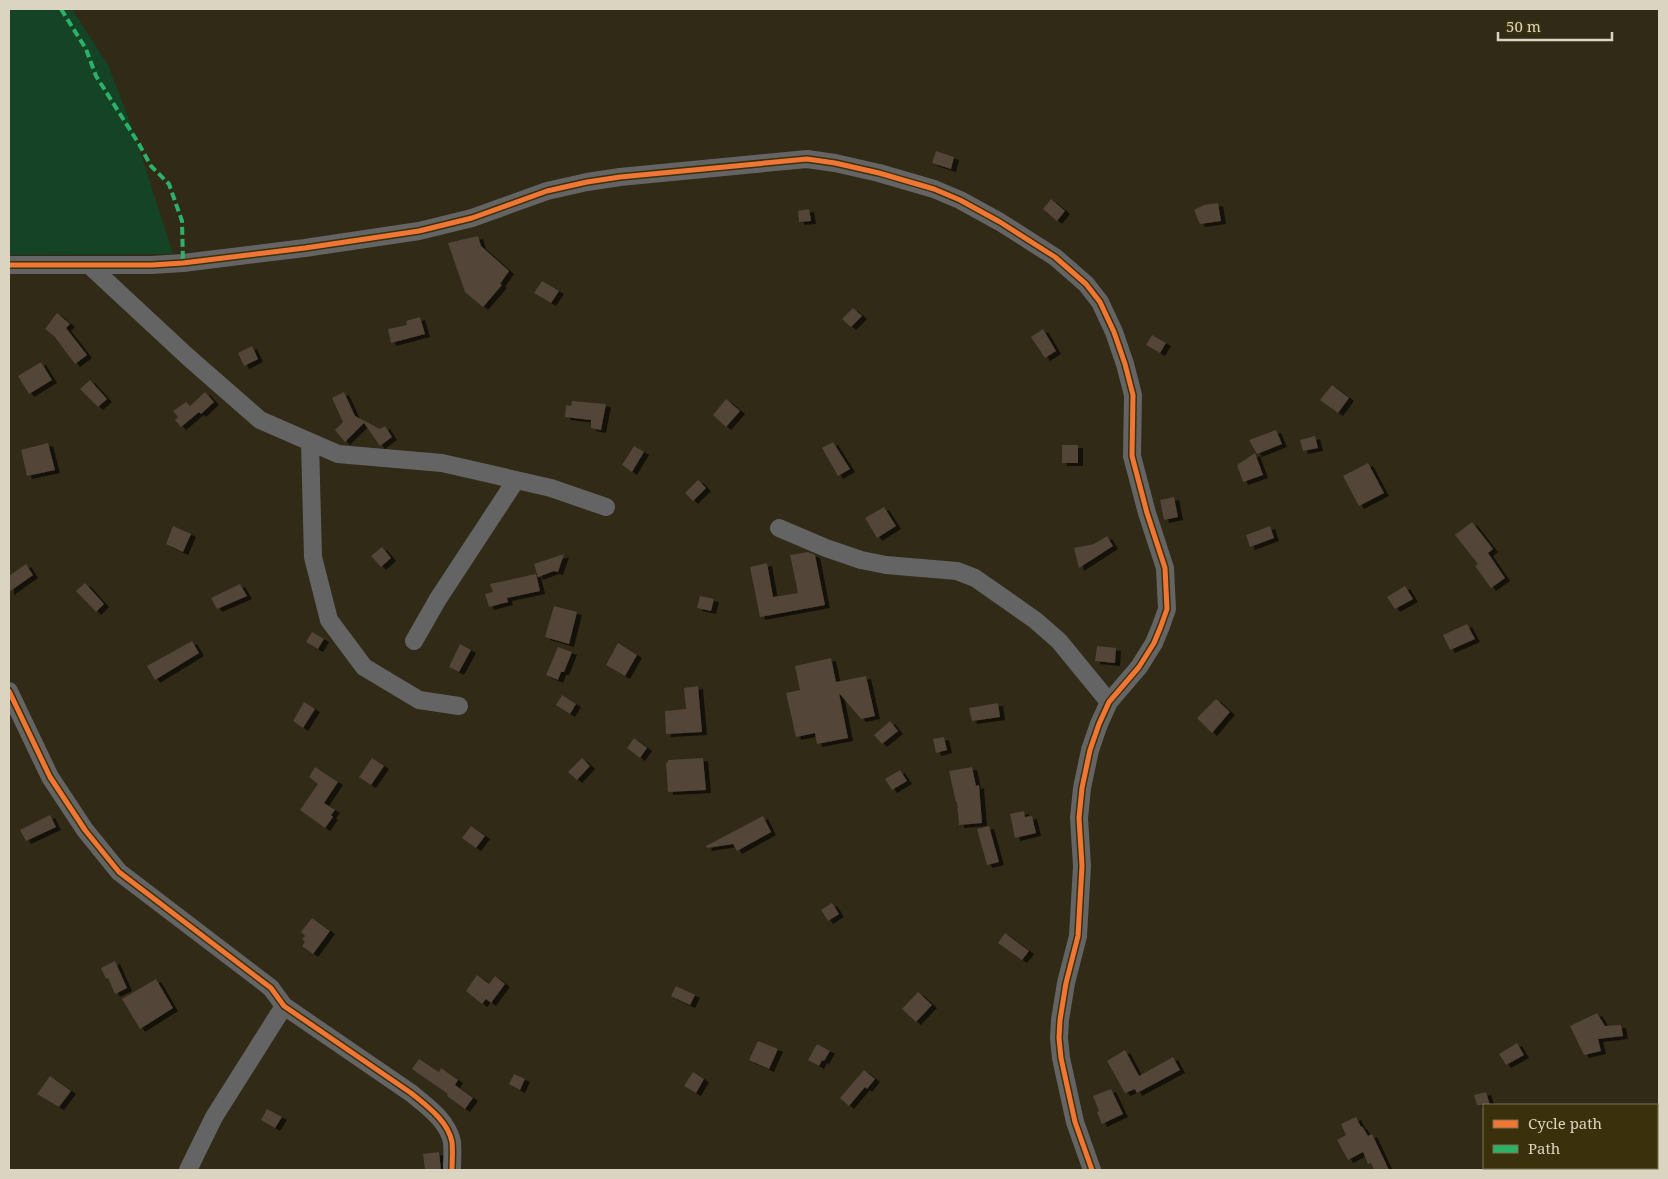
<svg xmlns="http://www.w3.org/2000/svg" width="1668" height="1179" font-family="'Noto Serif',serif">
<style>
.green{fill:#144325}
.building{fill:#534439;filter:url(#shadow)}
.lines{fill:none;stroke-linecap:round;stroke-linejoin:round}
.minor{stroke:#646464;stroke-width:18}
.quiet{stroke:#2db169;stroke-width:4;stroke-dasharray:8 4;stroke-linecap:butt}
.cycleway-casing{stroke:#3a300b;stroke-width:8}
.cycleway{stroke:#f07635;stroke-width:5}
</style>
<defs>
<filter id="shadow"><feDropShadow dx="5" dy="3" stdDeviation="0" flood-color="#0009"/></filter>
</defs>
<rect width="100%" height="100%" fill="#302a16"/>
<path class="green" d="M9,9H72L108,65L135,135L173,254L9,255Z"/>
<path class="building" d="M936,151L954,157L951,169L932,163Z
M1051,199L1065,211L1057,221L1043,209Z
M1218,203L1221,221L1200,224L1194,210L1204,205Z
M809,209L811,221L799,222L798,211Z
M478,236L481,246L509,271L500,284L502,285L483,307L465,292L448,243Z
M542,281L559,291L551,303L534,293Z
M853,308L862,316L851,327L842,319Z
M57,313L70,324L66,328L87,355L75,364L54,336L45,329Z
M420,317L425,334L391,343L388,329L407,325L406,321Z
M1043,329L1056,351L1045,358L1031,337Z
M1152,335L1166,343L1160,353L1146,345Z
M252,346L258,359L244,366L238,353Z
M41,362L52,380L29,394L18,376Z
M90,380L107,399L98,407L80,389Z
M1332,385L1349,398L1338,413L1320,400Z
M205,392L214,402L201,414L199,412L181,427L175,420L178,417L173,411L186,402L190,406Z
M344,392L355,416L380,429L385,426L392,437L380,446L364,423L345,442L335,430L343,422L332,398Z
M726,399L740,411L726,427L713,415Z
M572,401L606,404L601,430L591,428V420L565,417L566,405L571,406Z
M1276,430L1282,444L1257,454L1249,440Z
M1315,436L1318,448L1303,451L1300,440Z
M833,442L850,469L838,476L822,448Z
M48,443L55,470L27,476L21,450Z
M1062,445H1078V463H1062Z
M634,446L644,452L632,472L622,465Z
M1255,453L1263,475L1243,482L1237,465Z
M1368,463L1384,493L1359,506L1343,476Z
M698,480L706,488L693,501L685,493Z
M1174,497L1178,517L1164,520L1160,500Z
M884,507L896,526L877,538L865,518Z
M1472,522L1493,549L1488,553L1505,578L1491,588L1475,566L1478,564L1455,535Z
M173,526L191,534L183,552L166,544Z
M1270,526L1274,538L1250,547L1246,535Z
M1107,536L1113,546L1079,568L1074,548L1094,544Z
M382,547L391,558L381,567L371,556Z
M808,552L815,555L825,605L760,617L750,567L767,563L773,597L798,593L790,555Z
M564,554L558,572L554,571L538,577L534,564Z
M26,564L33,575L9,592V576Z
M536,574L540,591L507,598L508,602L489,607L485,594L493,592L490,584Z
M85,583L104,604L96,612L76,591Z
M240,584L247,596L217,609L211,598Z
M1405,586L1413,599L1395,609L1387,597Z
M700,596L714,599L711,611L697,608Z
M554,606L577,612L569,644L545,637Z
M1467,624L1475,639L1450,650L1443,635Z
M312,632L324,639L318,649L306,642Z
M192,641L199,653L155,680L147,666Z
M618,643L637,655L625,676L606,665Z
M460,644L471,650L459,672L449,667Z
M1097,646L1116,648L1115,663L1095,661Z
M558,647L572,652L564,672H561L558,680L546,675Z
M831,658L836,682L866,676L875,716L861,719L839,693L848,738L817,744L815,733L796,737L786,693L800,690L795,666Z
M698,686L702,732L666,734L665,711L686,709L684,688Z
M562,695L576,704L570,714L556,705Z
M1216,699L1230,712L1212,733L1197,718Z
M304,702L315,709L303,728L293,721Z
M998,703L1000,717L972,721L969,708Z
M890,721L898,731L882,744L874,735Z
M944,737L947,750L936,753L933,739Z
M634,738L647,748L640,758L627,748Z
M372,758L384,766L371,785L359,777Z
M582,758L590,766L577,780L568,772Z
M703,758L706,790L668,792L666,762L668,763V760Z
M315,767L338,782L324,803L335,810L331,815L333,817L325,828L300,810L318,784L309,777Z
M972,767L976,786L979,785L982,823L959,825L957,802H956L949,771Z
M900,770L907,781L892,790L885,779Z
M1024,811L1025,817L1032,816L1036,833L1015,838L1010,814Z
M50,815L56,827L26,841L20,830Z
M763,816L771,832L737,851L733,844L707,848L706,846Z
M471,826L485,836L476,848L462,838Z
M989,826L999,862L987,865L977,829Z
M832,903L839,914L828,921L821,910Z
M312,918L330,931L313,954L302,946L305,942L302,939L305,936L301,932Z
M1005,933L1029,951L1022,960L998,943Z
M115,961L127,988L115,994L108,978L106,979L101,968Z
M477,975L489,984L495,976L505,984L491,1003L486,999L482,1004L466,991Z
M156,979L173,1008L140,1029L122,999Z
M676,986L695,995L690,1005L671,996Z
M918,992L932,1005L916,1022L902,1009Z
M1597,1013L1605,1026L1621,1025L1623,1036L1598,1039L1601,1051L1584,1055L1570,1026Z
M758,1041L778,1049L769,1069L749,1060Z
M1517,1043L1524,1055L1506,1065L1499,1054Z
M817,1044L830,1051L824,1061L822,1060L819,1066L808,1060Z
M1125,1050L1139,1076L1173,1057L1180,1070L1137,1093L1135,1089L1125,1093L1107,1061Z
M419,1059L439,1072L441,1068L458,1080L455,1085L473,1098L465,1109L447,1096L448,1094L412,1069Z
M864,1070L875,1079L867,1089L865,1087L849,1106L840,1098Z
M693,1072L704,1079L696,1093L684,1086Z
M514,1074L525,1079L520,1090L509,1084Z
M50,1076L71,1091L59,1107L37,1094Z
M1111,1089L1123,1114L1102,1124L1097,1112L1099,1111L1093,1096Z
M1486,1092L1490,1105H1477L1474,1095Z
M267,1109L282,1117L275,1128L261,1120Z
M1356,1117L1361,1127L1362,1126L1368,1136L1372,1134L1389,1170H1374L1371,1163L1368,1164L1363,1152L1348,1160L1337,1140L1346,1135L1341,1124Z
M439,1152L441,1170H425L423,1154Z"/>
<g class="lines">
<path class="minor" d="M9,265H152L183,263L305,248L419,231L472,218L547,191L587,182L620,177L807,159L835,163L879,173L934,189L960,200L1000,222L1055,257L1086,284L1100,302L1114,332L1125,364L1133,395L1132,456L1147,513L1165,568L1167,609L1161,626L1154,643L1139,667L1109,702L1099,724L1090,750L1082,788L1079,818L1082,866L1078,936L1066,983L1060,1020L1059,1038L1061,1058L1075,1122L1092,1170
M89,265L188,357L260,420L338,454L442,463L551,488L606,507
M310,442L313,557L329,620L364,667L419,700L459,706
M779,528L826,548L861,560L886,565L957,571L975,578L1035,620L1059,641L1109,702
M414,641L438,599L516,480
M9,691L50,777L85,830L119,872L271,988L284,1006L411,1093C427,1106 448,1121 452,1142C453,1151 452,1161 452,1170
M188,1170L214,1117L284,1006"/>
<path class="quiet" d="M61,9L86,49L96,76L139,144L151,166L169,184L182,221L183,263"/>
<defs>
<path id="cycleway" d="M9,265H152L183,263L305,248L419,231L472,218L547,191L587,182L620,177L807,159L835,163L879,173L934,189L960,200L1000,222L1055,257L1086,284L1100,302L1114,332L1125,364L1133,395L1132,456L1147,513L1165,568L1167,609L1161,626L1154,643L1139,667L1109,702L1099,724L1090,750L1082,788L1079,818L1082,866L1078,936L1066,983L1060,1020L1059,1038L1061,1058L1075,1122L1092,1170
M9,691L50,777L85,830L119,872L271,988L284,1006L411,1093C427,1106 448,1121 452,1142C453,1151 452,1161 452,1170"/>
</defs>
<use href="#cycleway" class="cycleway-casing"/>
<use href="#cycleway" class="cycleway"/>
</g>
<rect width="1668" height="1179" fill="none" stroke="#dad4c0" stroke-width="20"/>
<rect x="1483" y="1104" width="175" height="65" fill="#3a300b" stroke="#7a7253"/>
<rect x="1493" y="1120" width="25" height="8" fill="#f07635" stroke="#7a7253"/>
<text x="1528" y="1129" font-size="15" fill="#dad4c0">Cycle path</text>
<rect x="1493" y="1145" width="25" height="8" fill="#2db169" stroke="#7a7253"/>
<text x="1528" y="1154" font-size="15" fill="#dad4c0">Path</text>
<path d="M1498 32v8h114v-8" fill="none" stroke="#dad4c0" stroke-width="2.5"/>
<text x="1506" y="32" font-size="15" fill="#dad4c0" stroke="#3a300b" stroke-width="4" paint-order="stroke">50 m</text>
</svg>
